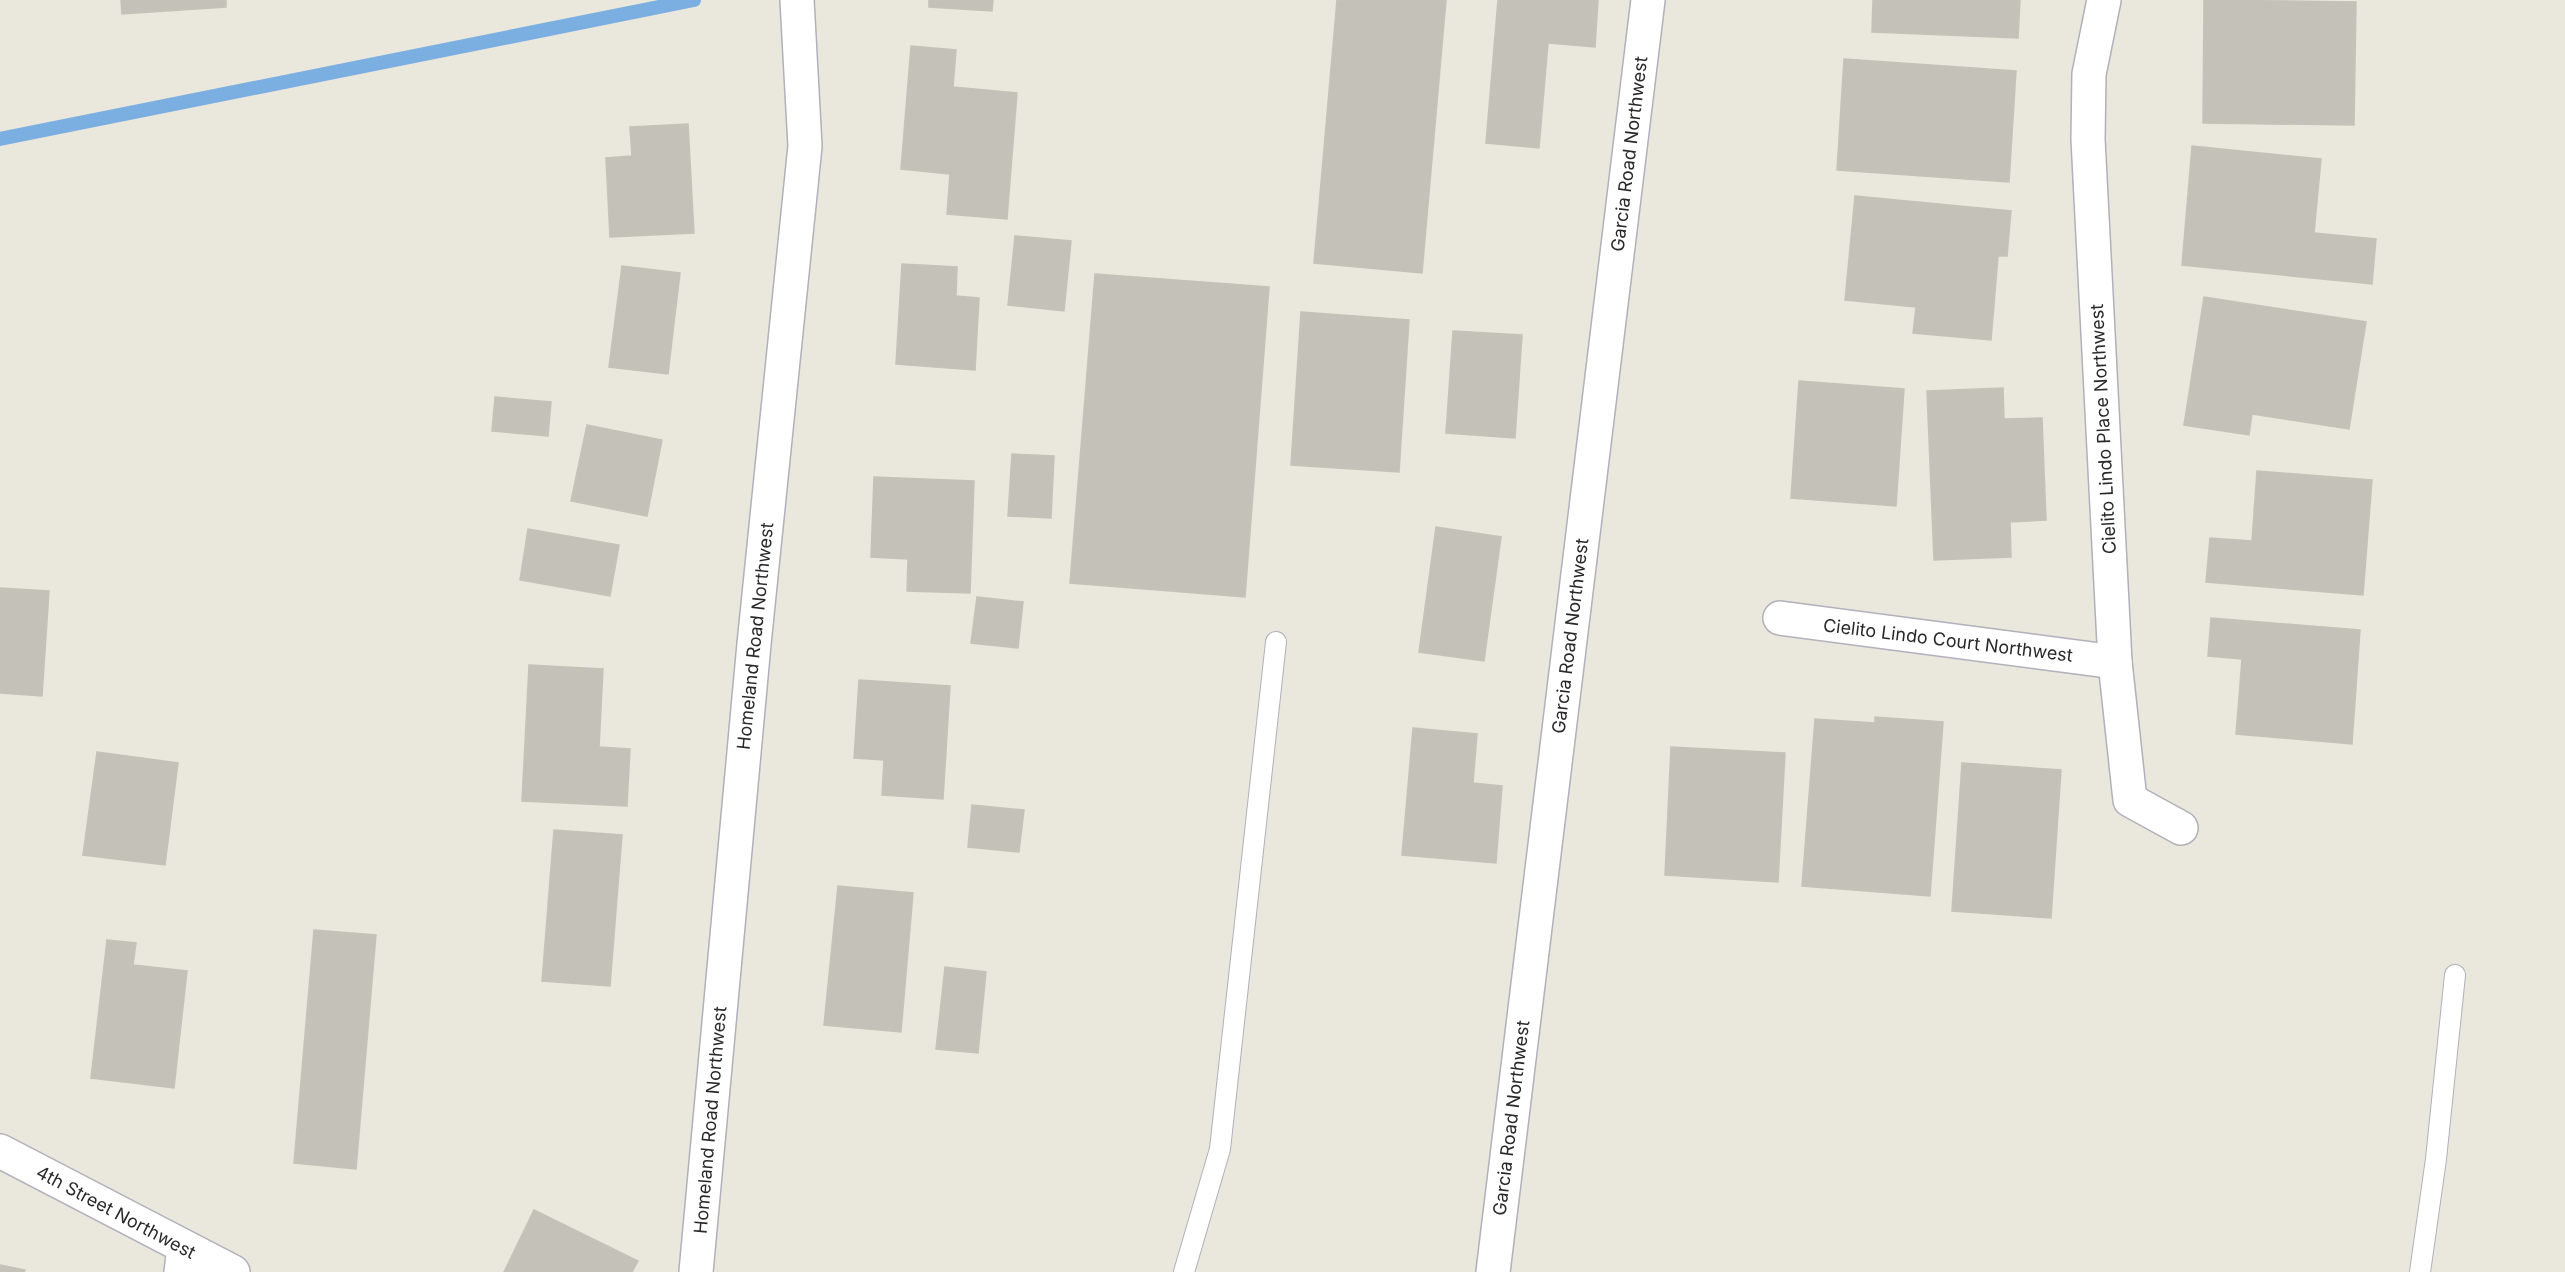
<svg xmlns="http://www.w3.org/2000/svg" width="2565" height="1272" font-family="Inter,sans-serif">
<rect width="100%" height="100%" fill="#eae7dd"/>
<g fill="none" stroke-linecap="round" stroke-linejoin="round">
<path stroke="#7baee1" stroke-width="14" d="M0 139 694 0"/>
</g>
<g fill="#c3c1b8" stroke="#c5c3b7" stroke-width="1.5">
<path d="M121 0H226V7L122 14Z"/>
<path d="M929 0H993L992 11 929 7Z"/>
<path d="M1337 0H1446L1422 273 1314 263Z"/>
<path d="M1498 0H1598L1595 47 1548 43 1539 148 1486 143Z"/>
<path d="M1873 0H2020L2018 38 1872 32Z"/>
<path d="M2204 0 2356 2 2354 125 2203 123Z"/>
<path d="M911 46 956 50 953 87 1017 93 1007 219 947 214 950 174 901 169Z"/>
<path d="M1844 59 2016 71 2009 182 1837 170Z"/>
<path d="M688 124 694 233 610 237 606 158 632 156 630 127Z"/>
<path d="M2192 146 2321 159 2314 233 2376 239 2372 284 2182 265Z"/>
<path d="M1855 196 2011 211 2007 256H1998L1991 340 1913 333 1916 307 1845 300Z"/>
<path d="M1015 236 1071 241 1064 311 1008 305Z"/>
<path d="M902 264 957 267 956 296 979 298 975 370 896 364Z"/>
<path d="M622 266 680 273 668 374 609 367Z"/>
<path d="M1095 274 1269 287 1245 597 1070 583Z"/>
<path d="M2204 297 2366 322 2349 429 2252 414 2249 435 2184 425Z"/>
<path d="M1301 312 1409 320 1399 472 1291 465Z"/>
<path d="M1453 331 1522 335 1515 438 1446 433Z"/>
<path d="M1799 381 1904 389 1896 506 1791 498Z"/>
<path d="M2003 388 2004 419 2042 418 2046 520 2010 522 2011 557 1934 560 1927 391Z"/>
<path d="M495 397 551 402 548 436 492 431Z"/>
<path d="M587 425 662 440 647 516 571 501Z"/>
<path d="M1012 454 1054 456 1051 518 1008 516Z"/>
<path d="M2257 471 2372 480 2363 595 2206 582 2210 538 2252 541Z"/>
<path d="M874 477 974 481 970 593 907 591 908 559 871 557Z"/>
<path d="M1436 527 1501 537 1484 661 1419 652Z"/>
<path d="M528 529 619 545 610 596 520 580Z"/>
<path d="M0 588 49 591 42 696 0 693Z"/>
<path d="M977 597 1023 602 1018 648 971 643Z"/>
<path d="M2211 618 2360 630 2352 744 2236 734 2242 659 2208 656Z"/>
<path d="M529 665 603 669 599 747 630 749 627 806 522 801Z"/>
<path d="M859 680 950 686 943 799 882 795 884 760 854 758Z"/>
<path d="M1875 717 1943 722 1930 896 1802 886 1815 719 1875 723Z"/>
<path d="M1413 728 1477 734 1473 783 1502 786 1496 863 1402 855Z"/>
<path d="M1671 747 1785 753 1778 882 1665 875Z"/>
<path d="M97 752 178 763 165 865 83 855Z"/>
<path d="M1962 763 2061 770 2051 918 1952 911Z"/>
<path d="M972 805 1024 810 1019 852 968 847Z"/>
<path d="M554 830 622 835 610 986 542 981Z"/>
<path d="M838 886 913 893 901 1032 824 1025Z"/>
<path d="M314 930 376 935 356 1169 294 1163Z"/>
<path d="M107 940 136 943 133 965 187 971 174 1088 91 1078Z"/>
<path d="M945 967 986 972 978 1053 936 1049Z"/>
<path d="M534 1210 638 1261 632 1272H504Z"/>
<path d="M0 1265 25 1270 24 1272H0Z"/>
</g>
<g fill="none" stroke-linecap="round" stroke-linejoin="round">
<g stroke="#b1b0bc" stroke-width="22">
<g id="lane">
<path d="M1184 1272 1220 1149 1276 642"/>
<path d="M2420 1272 2436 1159 2455 975"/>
</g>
</g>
<g stroke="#b1b0bc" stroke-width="36">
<g id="street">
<path d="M2104 0 2089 74 2088 139 2115 662 2130 800 2181 828"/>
<path d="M1780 618 2115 662"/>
<path d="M181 1272 184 1247"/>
<path d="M696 1272 754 644 805 146 797 0"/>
<path d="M1493 1272 1648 0"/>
</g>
</g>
<g stroke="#b1b0bc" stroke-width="36">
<path id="secondary" d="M0 1151 233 1272"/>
</g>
<use href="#lane" stroke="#fff" stroke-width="20"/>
<use href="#street" stroke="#fff" stroke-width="33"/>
<use href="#secondary" stroke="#fff" stroke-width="33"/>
</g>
<g text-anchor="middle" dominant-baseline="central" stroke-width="4.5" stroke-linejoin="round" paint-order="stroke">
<g font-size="18" fill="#292929" stroke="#fff">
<text transform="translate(1629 154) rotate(-83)">Garcia Road Northwest</text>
<text transform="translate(2103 429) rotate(-93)">Cielito Lindo Place Northwest</text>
<text transform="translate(755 636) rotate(-84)">Homeland Road Northwest</text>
<text transform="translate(1570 636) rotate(-83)">Garcia Road Northwest</text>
<text transform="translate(1948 640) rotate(7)">Cielito Lindo Court Northwest</text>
<text transform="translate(1511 1118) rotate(-83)">Garcia Road Northwest</text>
<text transform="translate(710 1120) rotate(-85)">Homeland Road Northwest</text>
<text transform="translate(116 1212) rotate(28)">4th Street Northwest</text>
</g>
</g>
</svg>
